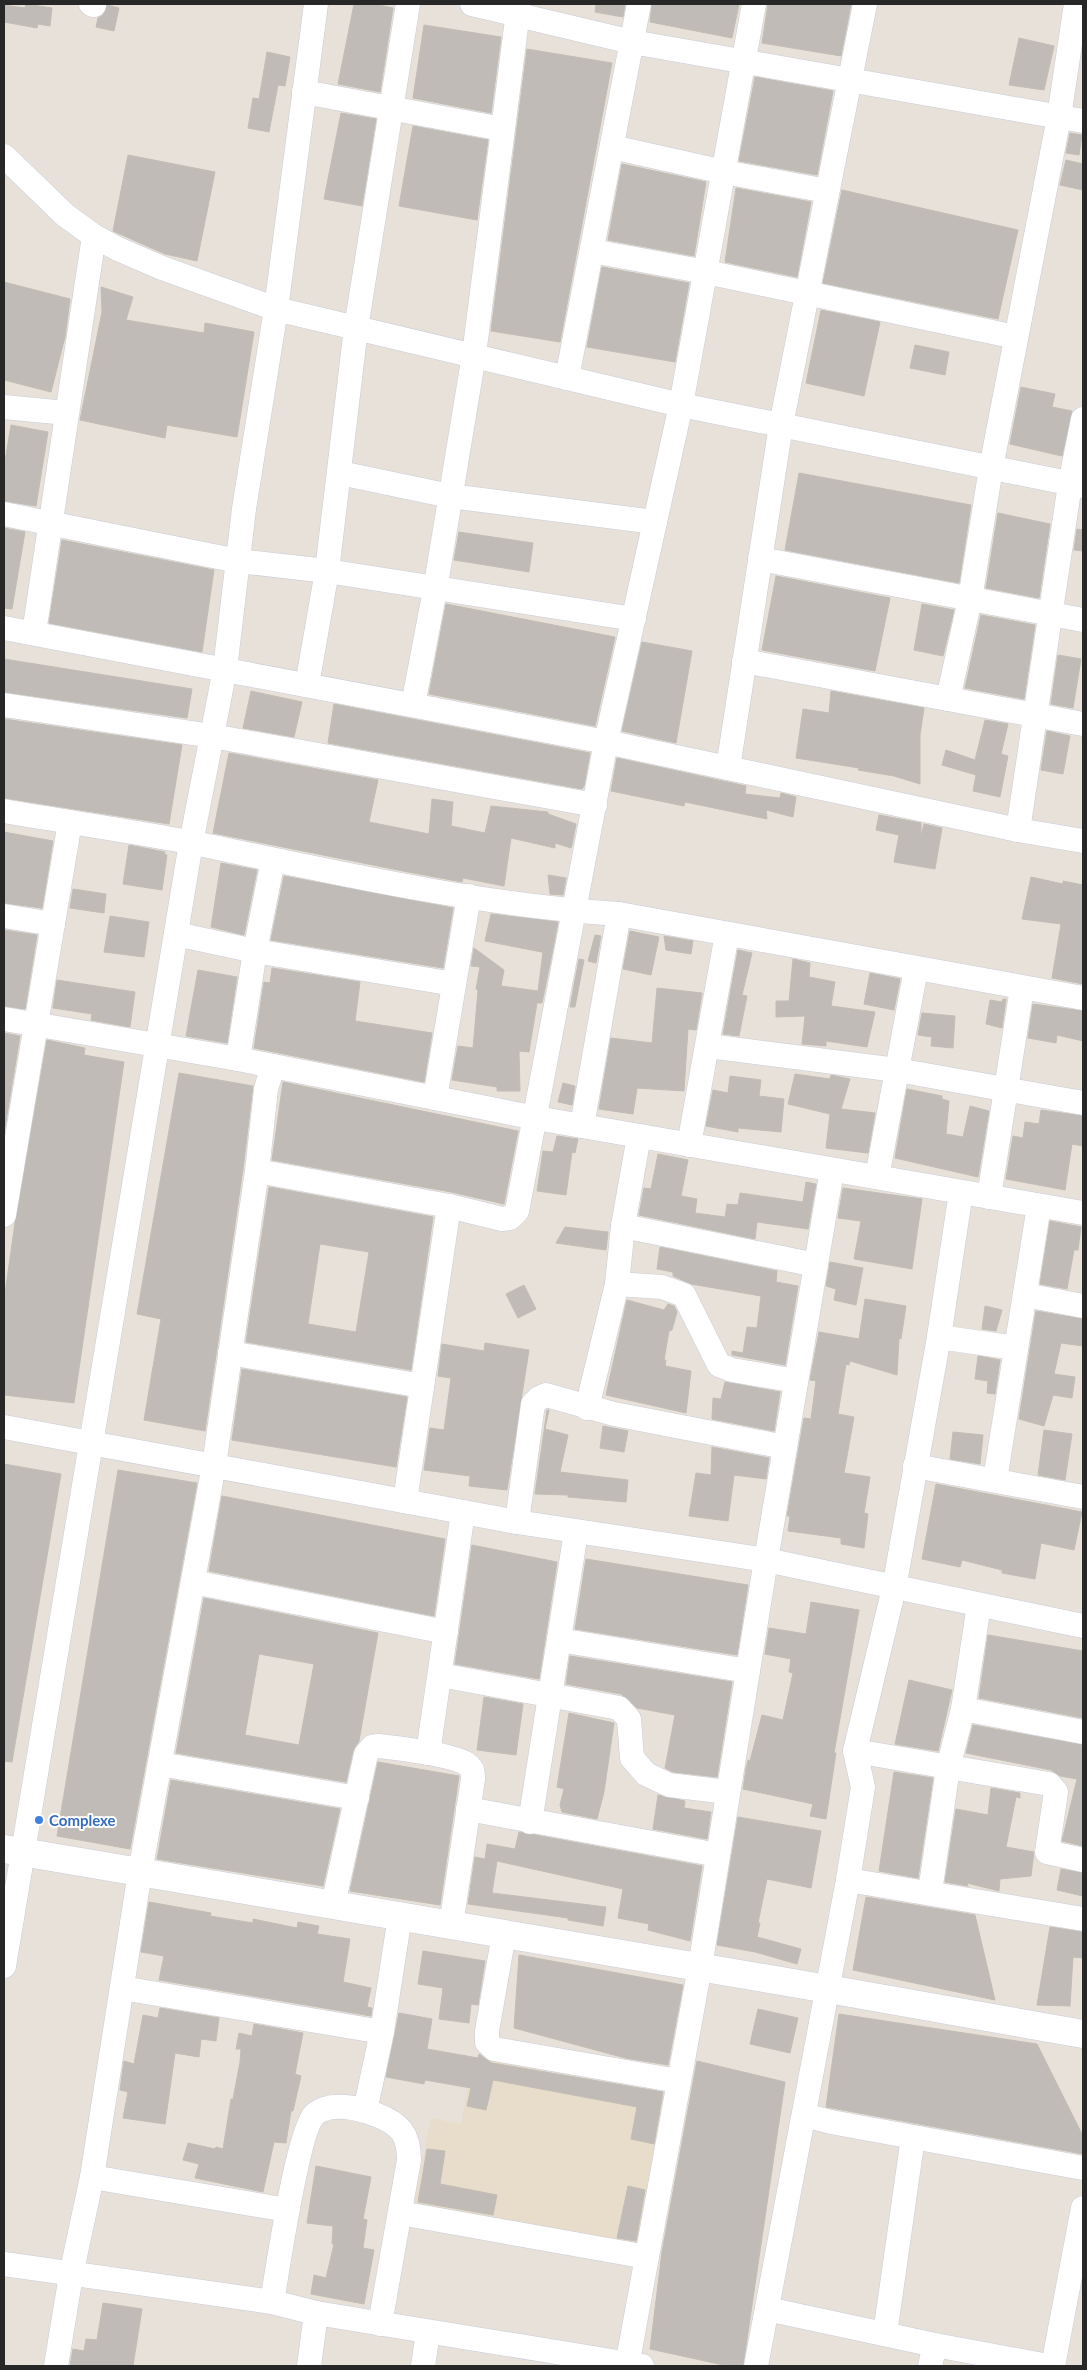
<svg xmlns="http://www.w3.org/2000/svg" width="1087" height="2370" font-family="Lato,sans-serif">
<rect width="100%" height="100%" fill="#e8e1da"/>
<path fill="#e8ddcb" d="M474 2057 668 2096 638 2251 414 2206 431 2118 461 2124Z"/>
<g fill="#c0bbb6" stroke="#c2bdb4" fill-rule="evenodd">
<path d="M26 4 52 8 50 26 38 24 37 28 4 22V5L25 8Z"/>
<path d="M354 4H375L393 8 380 92 338 84Z"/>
<path d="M596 4H625L623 17 595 12Z"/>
<path d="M652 4H739L732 38 650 22Z"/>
<path d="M768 4H851L841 56 762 43Z"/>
<path d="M107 5 119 8 114 31 96 27 98 18 103 15Z"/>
<path d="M424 25 501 37 491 113 413 98Z"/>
<path d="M1019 38 1054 46 1044 90 1009 85Z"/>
<path d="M527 49 612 63 560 342 491 331Z"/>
<path d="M267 52 290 57 285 86 278 85 269 132 248 128 253 98 259 99Z"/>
<path d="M755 77 833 91 817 175 739 161Z"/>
<path d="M341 113 376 119 362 206 324 199Z"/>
<path d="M413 126 488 140 477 220 399 206Z"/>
<path d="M1070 133 1082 135 1079 155 1066 153Z"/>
<path d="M128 155 215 172 197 261 165 254 113 231Z"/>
<path d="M1066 160 1083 164V190L1060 185Z"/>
<path d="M622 164 706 182 694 256 608 240Z"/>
<path d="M736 188 811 202 797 277 725 262Z"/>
<path d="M842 190 1018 230 998 319 823 283Z"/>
<path d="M602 267 689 283 675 362 587 347Z"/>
<path d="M4 282 70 299 65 337 51 392 4 380Z"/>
<path d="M101 287 133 297 126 320 204 333 205 323 254 332 237 437 167 425 165 438 80 420 102 312Z"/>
<path d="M821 310 880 322 864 396 806 383Z"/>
<path d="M915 345 949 352 945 375 910 368Z"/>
<path d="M1021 387 1055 394 1052 407 1072 411 1062 456 1010 444Z"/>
<path d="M11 425 48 432 36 506 4 501V467Z"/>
<path d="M799 473 971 505 959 583 785 550Z"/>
<path d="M998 513 1050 524 1039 598 986 588Z"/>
<path d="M4 528 25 532 12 609 4 608Z"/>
<path d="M1077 529 1083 530V551L1074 550Z"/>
<path d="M459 532 533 543 529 572 454 560Z"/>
<path d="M62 540 214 570 202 652 49 623Z"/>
<path d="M776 576 890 598 875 671 762 650Z"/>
<path d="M446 604 615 637 595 726 429 694Z"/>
<path d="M922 604 954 610 943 656 914 650Z"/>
<path d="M981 615 1035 625 1024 699 965 688Z"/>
<path d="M642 642 692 651 676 743 622 731Z"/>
<path d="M1058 655 1081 659 1073 708 1051 704Z"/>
<path d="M4 659 192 689 187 718 4 692Z"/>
<path d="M251 691 302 702 294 737 243 728Z"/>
<path d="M831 691 924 708 920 735V784L894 776 858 770 859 768 796 758 803 709 829 713Z"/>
<path d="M334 704 590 753 584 786 582 789 328 743Z"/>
<path d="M4 719 182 745 169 824 4 798Z"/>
<path d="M985 720 1008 724 1001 754 1008 756 1000 797 973 791 976 775 942 765 946 750 975 760Z"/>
<path d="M1047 731 1070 736 1063 774 1041 770Z"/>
<path d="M229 753 378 780 369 822 429 834 432 799 453 802 451 826 485 833 491 806 548 812V814L576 824 572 845 571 848 555 843V848L511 838 504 886 463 878 462 882 408 872 213 833Z"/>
<path d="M617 758 746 786 745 794 780 798 781 793 796 797 793 817 766 810 767 819 685 802 684 806 611 791Z"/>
<path d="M879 815 921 823V836L924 824 942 828 935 869 894 862 899 835 876 830Z"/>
<path d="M4 832 53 841 42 908 4 903Z"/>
<path d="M129 845 165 852 164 854 167 855 162 890 123 884Z"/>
<path d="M221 863 257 870 244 935 211 927Z"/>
<path d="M548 875 566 878 563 895 550 894Z"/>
<path d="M284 876 453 908 443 968 271 940Z"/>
<path d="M1031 877 1063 884V881L1083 885V984L1052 978 1061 924 1022 919Z"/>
<path d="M73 889 106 894 104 913 70 908Z"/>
<path d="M491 914 558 922 552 954 485 941Z"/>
<path d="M110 916 149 922 144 957 104 952Z"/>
<path d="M4 930 37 935 25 1009 4 1006Z"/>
<path d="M630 931 659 937 651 975 623 969Z"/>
<path d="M595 935 601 936 596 963 588 961Z"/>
<path d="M664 936 693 941 691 954 666 950Z"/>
<path d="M474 948 504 970 501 986 538 991 543 952 552 954 542 1003H537L529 1052 519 1051 520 1091H497V1087L452 1080 458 1046 473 1048 478 990 476 989 480 967 471 966Z"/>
<path d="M738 950 752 953 742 995 747 996 739 1036 723 1034Z"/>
<path d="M579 959 584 960 575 1007H570Z"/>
<path d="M793 959 810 963 809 977 835 982 831 1006 875 1012 867 1047 826 1041V1046L802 1044 805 1016 776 1017V1001H789Z"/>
<path d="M272 968 360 982 355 1021 432 1033 424 1082 254 1048 264 982 270 983Z"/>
<path d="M198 970 237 977 227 1043 186 1036Z"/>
<path d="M870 973 900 979 894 1010 864 1004Z"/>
<path d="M57 980 135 992 130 1027 91 1020 92 1014 53 1008Z"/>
<path d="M657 988 702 993 696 1030 688 1029 684 1091 637 1088 633 1114 599 1109 611 1038 652 1043Z"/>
<path d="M1003 999H1006L1002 1028 986 1024 990 1000 1002 1002Z"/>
<path d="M1033 1004 1083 1011V1041L1057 1035 1056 1043 1028 1038Z"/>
<path d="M922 1013 955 1016 953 1048 931 1046 932 1037 918 1035Z"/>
<path d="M4 1033 20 1036 4 1133Z"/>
<path d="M47 1040 85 1048 84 1055 124 1062 74 1403 4 1395V1300L15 1223Z"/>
<path d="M179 1073 253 1086 243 1169 205 1431 144 1420 161 1319 137 1314Z"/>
<path d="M795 1074 830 1079 831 1075 850 1079 841 1109 875 1113 868 1153 826 1148 830 1114 788 1104Z"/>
<path d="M730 1076 761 1080 759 1096 784 1099 781 1132 738 1128V1132L706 1126 713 1090 728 1093Z"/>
<path d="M283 1082 518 1131 504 1204 451 1192 272 1160Z"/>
<path d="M563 1083 575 1086 572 1105 558 1102Z"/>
<path d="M907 1089 942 1096V1099L949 1101 946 1134 963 1137 970 1106 989 1111 978 1177 895 1158Z"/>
<path d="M1041 1110 1083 1116V1146L1072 1144 1065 1190 1006 1179 1013 1136 1023 1138 1025 1122 1039 1124Z"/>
<path d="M557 1136 578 1139 575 1153 572 1152 566 1195 537 1191 543 1151 553 1152Z"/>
<path d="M658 1154 688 1160 681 1196 697 1199 695 1213 725 1217 727 1204 738 1205 740 1193 803 1202 806 1182 816 1184 808 1229 757 1222 755 1239 639 1215 644 1188 651 1189Z"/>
<path d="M269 1187 433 1217 411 1370 246 1342ZM320 1244 369 1252 356 1332 308 1324Z"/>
<path d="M843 1188 922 1199 912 1269 854 1259 861 1221 838 1218Z"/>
<path d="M1050 1221 1081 1227 1078 1250H1074L1067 1289 1040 1284Z"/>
<path d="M565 1227 608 1232 606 1250 556 1243Z"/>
<path d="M660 1247 777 1271 776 1282 798 1286 785 1365 732 1355V1351L743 1353 747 1327 757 1328 761 1296 691 1284 673 1276V1272L657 1269Z"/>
<path d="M830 1262 863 1268 856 1305 834 1300 836 1289 826 1286Z"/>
<path d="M524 1285 536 1309 518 1318 506 1294Z"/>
<path d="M865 1299 906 1306 901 1339 899 1338 897 1375 850 1361 849 1365 846 1364 838 1414 854 1417 844 1473 870 1477 864 1513 868 1514 864 1548 841 1544V1538L788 1531 790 1516H787L804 1418 811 1419 816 1381 810 1380 819 1332 859 1339Z"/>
<path d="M627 1300 664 1310 668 1304 674 1306 677 1312 672 1330 669 1331 664 1360H666L665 1366 691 1371 686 1413 606 1395Z"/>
<path d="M985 1306 1002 1310 996 1331 982 1329Z"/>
<path d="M1036 1311 1083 1319V1346L1061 1343 1054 1374 1075 1377 1072 1398 1053 1395 1044 1426 1019 1419Z"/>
<path d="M485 1343 529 1350 507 1490 469 1486 470 1476 424 1470 430 1428 444 1430 451 1378 438 1376 442 1344 484 1351Z"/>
<path d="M978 1356 1000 1360 995 1394 987 1393 988 1381 975 1379Z"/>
<path d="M242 1369 407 1397 396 1467 232 1440Z"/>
<path d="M725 1382 780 1392 774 1431 712 1419 713 1398 721 1399Z"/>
<path d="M547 1410H549L545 1429 568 1435 560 1472 628 1480 626 1502 568 1497V1495L535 1494Z"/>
<path d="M603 1426 628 1431 624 1452 600 1448Z"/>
<path d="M1044 1430 1072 1434 1065 1480 1038 1475Z"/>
<path d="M953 1432 983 1435 980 1464 950 1459Z"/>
<path d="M712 1447 769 1458 766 1479 734 1475 728 1521 689 1516 696 1473 711 1475Z"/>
<path d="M4 1464 61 1474 12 1762 4 1761Z"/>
<path d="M118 1470 197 1483 130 1849 57 1836Z"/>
<path d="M936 1484 1082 1512 1074 1550 1041 1543 1035 1579 1002 1573V1570L962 1560 960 1567 922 1559Z"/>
<path d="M222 1496 445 1539 434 1616 209 1571Z"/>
<path d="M472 1545 557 1562 539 1679 455 1664Z"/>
<path d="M586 1559 748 1585 737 1655 575 1629Z"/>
<path d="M204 1598 378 1633 359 1741 353 1751 346 1782 176 1753ZM259 1654 314 1664 299 1745 245 1735Z"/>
<path d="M811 1602 859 1610 834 1753H836L826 1819 810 1816 813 1804 743 1789 746 1769 748 1760 750 1761 762 1715 783 1720 793 1673 789 1672 791 1659 765 1654 769 1628 806 1634Z"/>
<path d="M988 1635 1083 1651V1718L979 1698Z"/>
<path d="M570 1656 732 1682 717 1777 673 1772 665 1768 675 1715 637 1708 621 1694 566 1684Z"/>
<path d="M909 1680 952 1690 938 1751 895 1744Z"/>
<path d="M484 1697 523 1704 516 1755 477 1750Z"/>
<path d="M569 1713 614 1723 604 1792 597 1819 562 1812 560 1805 564 1789 557 1787Z"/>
<path d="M973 1725 1083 1745V1846L1062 1841 1077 1779 1060 1776 1051 1770 966 1753Z"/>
<path d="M378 1762 459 1776 440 1905 350 1891Z"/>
<path d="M894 1772 933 1778 918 1878 879 1871Z"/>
<path d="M171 1780 340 1809 323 1886 157 1859Z"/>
<path d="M991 1788 1020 1793V1798L1016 1797 1006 1847 1034 1852 1031 1876 1000 1879 999 1891 967 1883 968 1886 945 1882 956 1809 988 1815Z"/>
<path d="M658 1795 685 1801 684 1808 711 1812 707 1839 653 1829Z"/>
<path d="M738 1817 821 1831 811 1888 767 1879 758 1923H760L757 1937 801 1949 797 1964 755 1952 717 1945Z"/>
<path d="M519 1832 702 1866 690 1941 648 1930 649 1924 618 1918 623 1889 497 1861 492 1893 606 1907 603 1926 568 1920V1918L468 1904 475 1857 485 1859 487 1844 515 1849Z"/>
<path d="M1061 1869 1083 1873V1896L1057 1890Z"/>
<path d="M866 1897 975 1915 995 2000 853 1970Z"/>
<path d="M149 1902 211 1913 210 1916 253 1923V1919L297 1928 298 1922 319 1926 317 1934 350 1939 343 1982 371 1988 367 2007 372 2008 371 2016 159 1980 164 1956 141 1952Z"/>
<path d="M1050 1927 1083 1932V1958L1073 1957 1070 2006 1037 2005Z"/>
<path d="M423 1951 485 1961 478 2005 471 2004 469 2023 439 2019 443 1988 418 1984Z"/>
<path d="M519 1955 683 1985 668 2065 625 2058 514 2028Z"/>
<path d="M160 2008 219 2018 216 2041 201 2039 199 2057 175 2053 165 2124 123 2118 128 2092 120 2090 124 2061 134 2064 143 2015 158 2018Z"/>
<path d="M758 2009 798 2018 790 2053 750 2044Z"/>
<path d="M399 2013 432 2019 427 2049 478 2058 479 2054 492 2063 663 2092 654 2144 631 2139 637 2107 493 2080 486 2110 467 2106 471 2088 425 2080 424 2084 386 2077Z"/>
<path d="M839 2014 1037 2044 1083 2136V2154L826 2107Z"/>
<path d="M254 2024 303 2033 295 2074 301 2076 293 2111H291L286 2143 274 2142 263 2192 195 2178 199 2164 183 2160 188 2143 215 2149 216 2147 223 2149 231 2099H233L240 2062 241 2049H236L239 2033 252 2036Z"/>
<path d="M697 2061 785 2082 743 2366H728L650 2349 662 2252Z"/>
<path d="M427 2149 445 2151 440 2184 497 2195 493 2215 418 2202Z"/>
<path d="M316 2166 371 2177 363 2219 367 2220 363 2248 374 2250 364 2304 311 2294 314 2275 326 2278 334 2244H332L333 2226 307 2223Z"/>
<path d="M628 2186 645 2190 636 2241 617 2238Z"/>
<path d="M103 2303 142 2309 133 2366H70L73 2349 84 2351 86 2339 97 2340Z"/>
</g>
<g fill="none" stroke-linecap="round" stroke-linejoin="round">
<g stroke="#c8ccd7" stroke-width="25">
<g id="minor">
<path d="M91 4 94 5"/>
<path d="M472 4 632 42 1083 121"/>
<path d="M304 92 502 129"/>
<path d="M612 147 724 172 827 191"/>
<path d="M4 156 65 215 94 236 118 249 162 268 276 309 681 405 1083 486"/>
<path d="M592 251 706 272 1016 337"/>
<path d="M567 378 639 4"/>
<path d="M4 407 66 413"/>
<path d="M340 473 450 496 655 522"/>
<path d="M4 514 238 561 327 571 634 619"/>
<path d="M760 559 1083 620"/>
<path d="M4 628 606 742 1018 830 1083 841"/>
<path d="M34 633 94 236"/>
<path d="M744 661 1083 724"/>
<path d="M307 685 327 571 356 328 408 4"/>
<path d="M948 699 970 599 991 468 1059 117 1076 4"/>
<path d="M4 705 212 736 595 805"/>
<path d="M413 705 435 590 474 355 519 4"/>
<path d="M728 768 781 425 865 4"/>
<path d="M4 811C67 822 131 831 194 843 333 872 477 905 619 914L1083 998"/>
<path d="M1018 830 1070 484 1083 419"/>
<path d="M4 916 53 924"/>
<path d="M176 934 255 951 454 984"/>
<path d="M4 1019 238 1059 536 1118 1083 1213"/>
<path d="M708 1046 897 1070 1083 1103"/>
<path d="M238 1059 255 951 273 860"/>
<path d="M435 1098 469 896"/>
<path d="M582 1126 619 914"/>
<path d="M689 1145 727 934"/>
<path d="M257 1171 449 1206 502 1219 510 1218 517 1211 606 742 681 405 754 4"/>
<path d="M877 1177 916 969"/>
<path d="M989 1197 1022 988"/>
<path d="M4 1215 70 822"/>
<path d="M623 1226 816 1265"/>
<path d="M617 1284 662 1287 684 1295 719 1365 732 1370 796 1381"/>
<path d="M1025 1295 1083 1306"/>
<path d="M939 1337 1016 1348"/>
<path d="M230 1353 422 1386"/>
<path d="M587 1408 617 1284 623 1226 639 1136"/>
<path d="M4 1427 517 1522 766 1560 1083 1626"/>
<path d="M915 1466 1083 1497"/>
<path d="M995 1480 1039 1206"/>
<path d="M405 1501 449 1206"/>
<path d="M517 1522 533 1404 539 1398 546 1395 614 1414 785 1447"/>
<path d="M193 1582 446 1632"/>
<path d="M559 1640 748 1671"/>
<path d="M440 1675 619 1708 629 1719 632 1758 646 1774 669 1785 728 1792"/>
<path d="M963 1709 1083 1732"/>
<path d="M855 1751 1049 1784 1056 1792 1047 1852 1083 1860"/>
<path d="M428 1753 463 1512"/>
<path d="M160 1764 357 1798"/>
<path d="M468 1809 718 1855"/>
<path d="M530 1822 576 1532"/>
<path d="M848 1880 1083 1919"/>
<path d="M930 1892 948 1768 963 1709 979 1605"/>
<path d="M333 1905 366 1754 372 1747 379 1746C397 1748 456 1755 468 1765 473 1769 473 1773 473 1779L451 1925"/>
<path d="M504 1934 487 2031V2042L494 2049 678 2081"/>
<path d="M4 1966 191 843 225 669 244 509 276 309 316 4"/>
<path d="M122 1988 382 2032"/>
<path d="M365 2111 382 2032 400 1916"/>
<path d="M804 2115 831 2122 1083 2168"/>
<path d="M92 2177 287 2210"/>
<path d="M400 2213 647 2257"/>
<path d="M4 2264 272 2302 316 2313 642 2366"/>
<path d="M272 2302C277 2273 298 2129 315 2114 331 2101 359 2108 377 2115 400 2124 409 2134 409 2160L380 2324"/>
<path d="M767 2309 935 2345 1048 2366"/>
<path d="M885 2334 913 2137"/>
<path d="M56 2366 71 2275 92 2177 140 1872 214 1465 257 1171 266 1089 273 1066"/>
<path d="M309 2366 316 2313"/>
<path d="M423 2366 428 2332"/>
<path d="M627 2366 700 1967 766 1560 832 1170"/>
<path d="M756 2366 848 1880 863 1787 855 1751 894 1588 939 1337 961 1192"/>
<path d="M930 2366 935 2345"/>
<path d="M1053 2366 1083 2208"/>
</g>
</g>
<g stroke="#c8ccd7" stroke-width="29">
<path id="tertiary" d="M4 1849 828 1989 1083 2034"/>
</g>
<use href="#minor" stroke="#fff" stroke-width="24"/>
<use href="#tertiary" stroke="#fff" stroke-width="28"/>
</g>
<circle fill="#3f7fe0" stroke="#fff" stroke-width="2" cx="39" cy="1820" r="5"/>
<g text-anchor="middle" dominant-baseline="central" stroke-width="4" stroke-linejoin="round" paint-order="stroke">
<g font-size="15" font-weight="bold" fill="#366cbe" stroke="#fff" text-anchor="start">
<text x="49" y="1820">Complexe</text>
</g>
</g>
<rect width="1087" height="2370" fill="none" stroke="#272727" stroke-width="10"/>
</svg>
